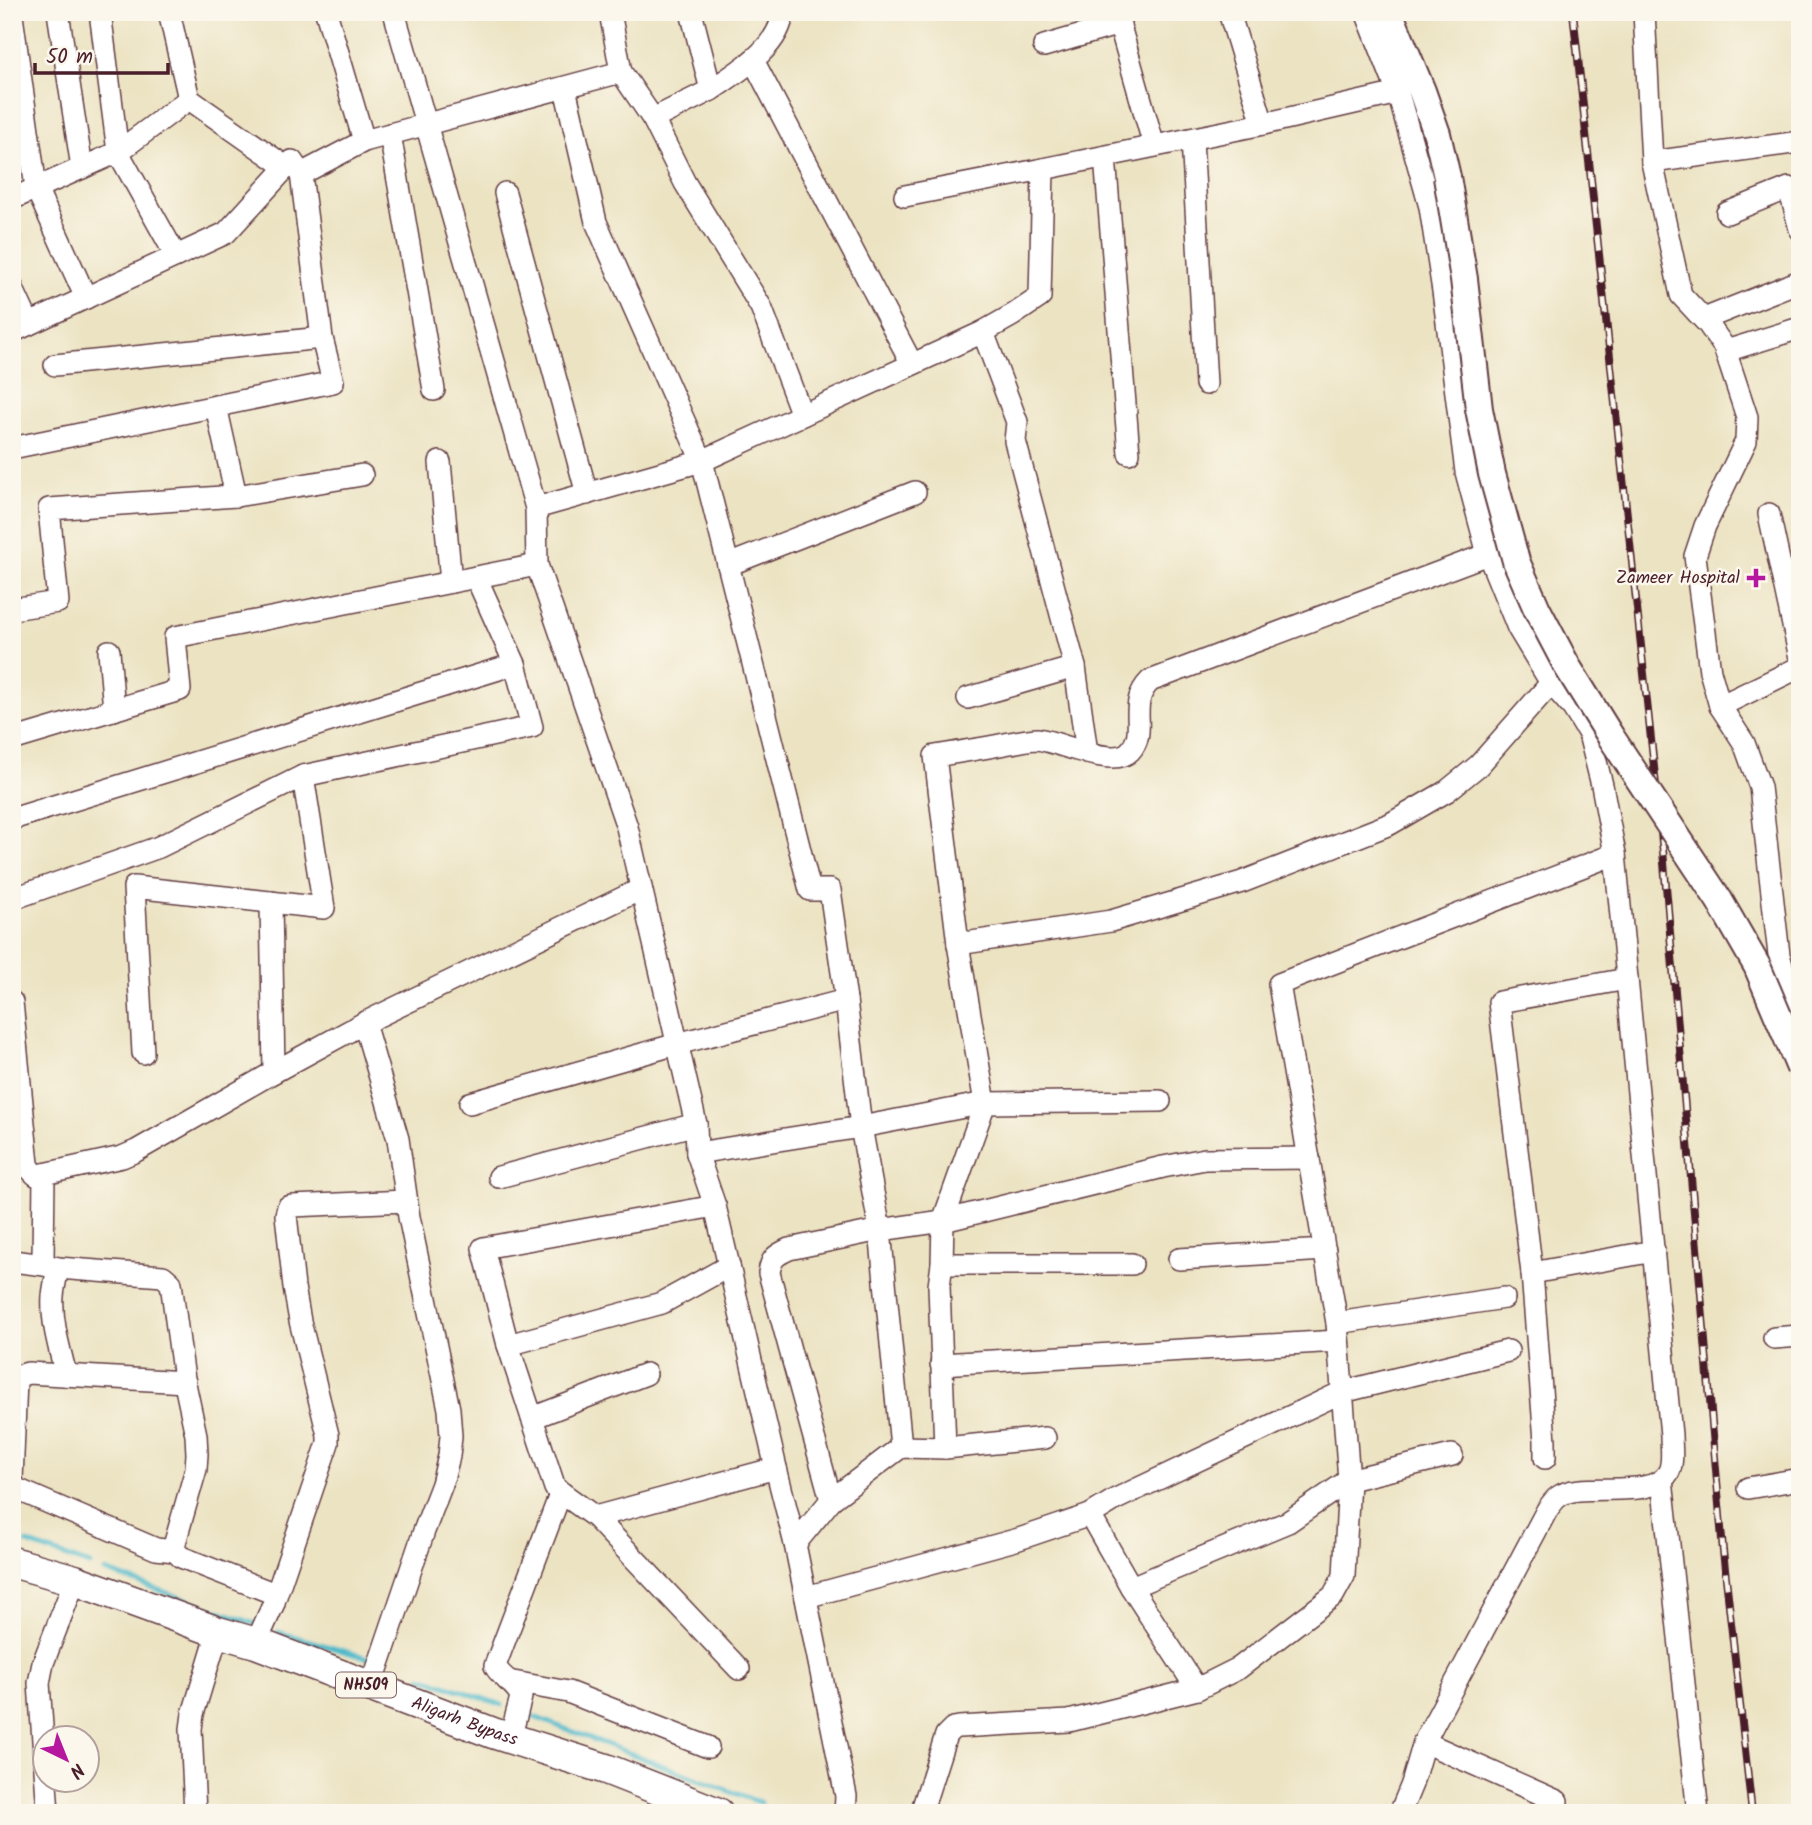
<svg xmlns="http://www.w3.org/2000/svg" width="1812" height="1825" font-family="Kalam,sans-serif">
<rect width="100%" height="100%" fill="#fbf7ec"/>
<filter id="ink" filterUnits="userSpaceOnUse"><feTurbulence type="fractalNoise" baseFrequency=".0143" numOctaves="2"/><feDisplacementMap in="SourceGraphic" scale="14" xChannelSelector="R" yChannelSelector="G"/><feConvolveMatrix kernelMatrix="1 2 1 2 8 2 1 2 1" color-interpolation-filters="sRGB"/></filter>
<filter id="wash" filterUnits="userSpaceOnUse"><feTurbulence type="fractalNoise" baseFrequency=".00686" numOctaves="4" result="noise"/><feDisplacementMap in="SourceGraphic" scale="28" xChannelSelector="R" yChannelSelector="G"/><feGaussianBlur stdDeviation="1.57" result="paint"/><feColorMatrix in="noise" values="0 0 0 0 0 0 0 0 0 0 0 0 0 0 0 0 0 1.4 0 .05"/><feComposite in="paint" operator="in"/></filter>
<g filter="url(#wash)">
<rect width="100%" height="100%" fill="#ece3c2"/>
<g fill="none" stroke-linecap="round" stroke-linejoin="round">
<g stroke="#4db9ca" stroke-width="5">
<path d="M27 1543 90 1565"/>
<path d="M105 1571 256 1624"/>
<path d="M278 1632 375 1660"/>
<path d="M422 1677 502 1705"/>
<path d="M529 1715 761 1803"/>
</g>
</g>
</g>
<g filter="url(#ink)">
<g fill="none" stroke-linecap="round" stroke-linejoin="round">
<g stroke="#623c42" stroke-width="24">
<g id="minor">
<path d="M58 12 82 168"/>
<path d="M100 12 118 152 176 256"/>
<path d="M169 12 189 99 286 167"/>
<path d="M326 12 364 141"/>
<path d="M394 12 536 508 537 565 627 827 696 1124 697 1153 715 1206 776 1468 795 1544 846 1796 845 1813"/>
<path d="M1116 12 1154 146"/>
<path d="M1229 12 1263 124"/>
<path d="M1366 12 1398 93 1430 207 1443 291 1466 472 1488 554 1518 628 1551 683 1573 708 1589 734 1602 785 1615 854 1671 1435C1671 1446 1674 1464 1668 1473 1651 1502 1580 1479 1558 1497 1554 1500 1550 1506 1547 1510L1424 1742 1412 1784 1400 1813"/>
<path d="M1644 12 1652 162 1681 295 1708 324 1724 347 1747 417 1746 441 1705 526 1695 556 1710 671 1720 706 1744 743 1760 787 1779 955 1800 1028"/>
<path d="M12 16 36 188 86 298"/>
<path d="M1044 46 1120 24"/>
<path d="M753 60 912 364"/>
<path d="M621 72 653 119 685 183 761 307 802 415"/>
<path d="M565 88 596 222 702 461 983 332 1013 315 1040 297 1043 169 1263 124 1398 93"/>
<path d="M711 90C737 72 780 48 783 12"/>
<path d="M653 119 711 90 691 12"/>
<path d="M390 134 434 390"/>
<path d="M1192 139 1206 384"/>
<path d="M1105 157 1129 453"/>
<path d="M1652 162 1800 142"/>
<path d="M505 193 587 494"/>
<path d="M905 196 1043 169"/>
<path d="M12 199 118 152 189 99"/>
<path d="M1727 213 1789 188 1800 229"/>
<path d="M12 287 29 324"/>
<path d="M1704 319 1800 281"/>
<path d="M12 332 226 233 292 161 301 174 364 141 621 72 610 12"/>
<path d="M983 332 1017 422 1015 441 1075 667 1087 753"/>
<path d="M1726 351 1800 328"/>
<path d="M55 365 322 338"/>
<path d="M12 448 333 382 322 338 301 174"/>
<path d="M440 462 451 582"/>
<path d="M236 496 362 475"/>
<path d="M536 508 702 461 810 890H830L846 1000 861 1127 880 1230 901 1447"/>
<path d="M1769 514 1800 658"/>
<path d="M728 565 915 492"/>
<path d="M12 609 58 602 49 509 236 496 216 406"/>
<path d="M109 651 114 710"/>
<path d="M968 698 1075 667"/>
<path d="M1720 706 1800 667"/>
<path d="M12 740 180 690 175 637 537 565"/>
<path d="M12 819 515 664"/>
<path d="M12 899 159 847 303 776 532 727 515 664 476 577"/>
<path d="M271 902 274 1072"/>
<path d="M958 944 1111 921 1242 882 1390 824 1447 791 1479 765 1551 683"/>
<path d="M12 1002 28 1164 31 1170 36 1175 44 1174 122 1157 136 1151 274 1072 364 1023 641 889"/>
<path d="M364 1023 398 1139 409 1217 449 1409 451 1436 449 1456 442 1484 424 1531 371 1687"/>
<path d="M143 1053 134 887 324 908 303 776"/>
<path d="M470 1103 677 1044 846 1000"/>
<path d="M697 1153 861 1127 985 1103 1160 1101"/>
<path d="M44 1174 43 1260 45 1265 58 1268 163 1276 171 1283 184 1379 196 1435 197 1454 196 1469 174 1546 175 1551 181 1557 270 1592 273 1595 274 1603 256 1643"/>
<path d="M499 1177 696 1124"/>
<path d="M715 1206 483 1248 508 1345 555 1488 595 1517 776 1468"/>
<path d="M1179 1259 1325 1250"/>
<path d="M12 1261 45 1265"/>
<path d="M942 1264H1132"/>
<path d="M58 1268C56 1277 54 1287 53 1296 51 1322 60 1350 66 1375"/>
<path d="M1532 1273 1654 1251"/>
<path d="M1337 1323 1504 1298"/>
<path d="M1774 1338 1800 1336"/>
<path d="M508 1345 662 1303 729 1266"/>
<path d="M941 1364 1338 1341"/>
<path d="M532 1418 646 1374"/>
<path d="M945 1448 939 1286 942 1264 943 1221 985 1103 958 944 935 756C960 752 985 748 1010 743 1018 742 1028 739 1037 739 1059 741 1113 769 1130 751 1149 730 1126 705 1150 681L1488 554"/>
<path d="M1545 1458V1441L1532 1273 1499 1002 1627 979"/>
<path d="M12 1480 16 1380 19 1376 28 1373 185 1382"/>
<path d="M1662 1480 1698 1813"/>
<path d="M12 1487 156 1549 175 1551"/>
<path d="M1748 1488 1800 1479"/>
<path d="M831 1500 769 1273C771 1258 776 1255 789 1249L880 1230 943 1221 1163 1167 1205 1159 1309 1158"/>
<path d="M595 1517 739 1669"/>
<path d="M795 1544 831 1500 901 1447 945 1448 1045 1438"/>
<path d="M1131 1587 1288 1522 1349 1480 1452 1455"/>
<path d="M806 1597 1019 1539 1090 1515"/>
<path d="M275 1599 328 1443V1435L300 1321 294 1287 286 1215 288 1207 292 1206 406 1201"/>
<path d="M508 1681 568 1692 708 1747"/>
<path d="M1197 1689 1131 1587 1090 1515 1116 1499 1342 1392 1508 1351"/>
<path d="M510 1739 521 1697C517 1684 501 1678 495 1666L561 1492"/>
<path d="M1424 1742 1557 1801"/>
<path d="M48 1813 39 1683 43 1663 75 1580"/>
<path d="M195 1813 191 1729 193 1714 218 1632"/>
<path d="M921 1813 946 1735 953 1728 959 1727 1069 1721 1197 1689 1239 1668 1333 1596 1344 1576 1349 1480 1337 1323 1279 984 1615 854"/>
</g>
</g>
<g stroke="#623c42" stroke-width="30">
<path id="major" d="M1389 12 1422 91 1437 134 1447 177"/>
</g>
<g stroke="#623c42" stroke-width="33">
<g id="highway">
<path id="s1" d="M12 1562 75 1580 218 1632 256 1643 493 1733 606 1769 718 1813"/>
</g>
</g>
<use href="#minor" stroke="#fff" stroke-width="21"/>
<use href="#major" stroke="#fff" stroke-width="26"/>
<use href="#highway" stroke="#fff" stroke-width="30"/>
<g stroke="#4a1f2b" stroke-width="8">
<path id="rail" d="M1573 12 1663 851 1723 1551 1752 1813"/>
</g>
<use href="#rail" stroke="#fbf7ec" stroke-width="5" stroke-dasharray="16" stroke-linecap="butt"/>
<g stroke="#623c42" stroke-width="30" stroke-linecap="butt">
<path id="major-bridge" d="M1447 177 1464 279 1479 409 1492 474 1516 561 1537 609 1567 666 1611 737 1719 900 1757 966 1800 1068"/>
</g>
<use href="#major-bridge" stroke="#fff" stroke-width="26"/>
</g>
</g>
<path fill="#b5179e" stroke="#fbf7ec" stroke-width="2.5" d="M1752.5 567.5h7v7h7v7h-7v7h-7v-7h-7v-7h7z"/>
<g text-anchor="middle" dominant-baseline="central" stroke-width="5" stroke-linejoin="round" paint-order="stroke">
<rect fill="#fbf7ec" stroke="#7f6065" stroke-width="2" x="336" y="1672.5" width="60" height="25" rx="5"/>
<g font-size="16" font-weight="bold" fill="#4a1f2b">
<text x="366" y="1685">NH509</text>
</g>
<g font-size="18" fill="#4a1f2b" stroke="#fbf7ec" text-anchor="end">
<text x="1740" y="578">Zameer Hospital</text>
</g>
<g font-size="18" fill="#4a1f2b" stroke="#fbf7ec">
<text stroke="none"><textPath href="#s1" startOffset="480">Aligarh Bypass</textPath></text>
</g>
</g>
<rect width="1812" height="1825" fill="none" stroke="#fbf7ec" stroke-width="42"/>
<g transform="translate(66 1759) rotate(137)"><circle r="33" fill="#fbf7ec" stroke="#b4a19f" stroke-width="2"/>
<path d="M0-5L12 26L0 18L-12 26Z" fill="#b5179e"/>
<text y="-10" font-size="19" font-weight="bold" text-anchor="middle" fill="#4a1f2b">N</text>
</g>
<path d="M35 63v10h133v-10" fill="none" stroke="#4a1f2b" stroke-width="3.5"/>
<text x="46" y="63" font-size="21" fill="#4a1f2b" stroke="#fbf7ec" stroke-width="5" paint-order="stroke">50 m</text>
</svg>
